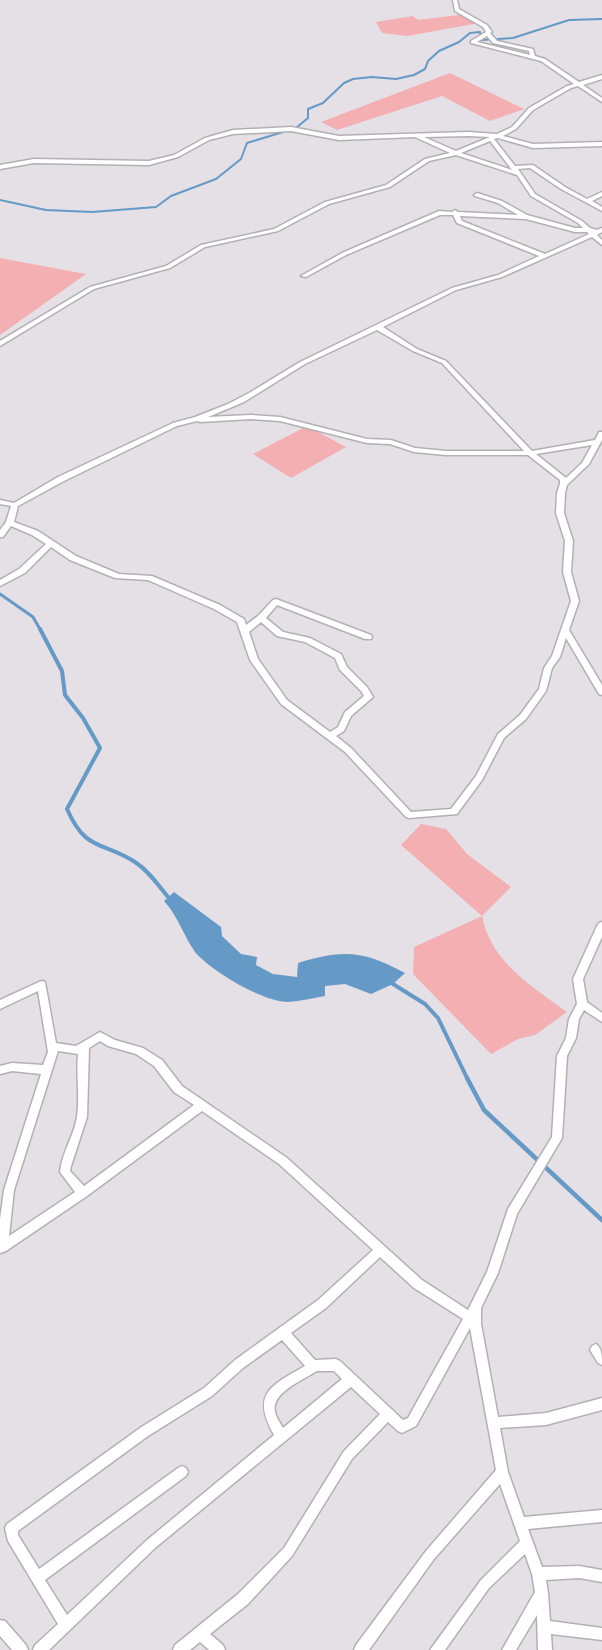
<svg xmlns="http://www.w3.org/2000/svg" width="602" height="1650" font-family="Barlow,sans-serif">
<rect width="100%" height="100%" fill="#e4e0e6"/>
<g fill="#f4afb2">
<path d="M467 14 479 23 407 36 382 33 376 22 413 16 418 20Z"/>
<path d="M450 73 524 109 490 121 442 96 337 130 321 122Z"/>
<path d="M0 258 86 274 0 335Z"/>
<path d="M307 426 346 447 291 478 253 454Z"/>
<path d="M421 824 446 829 467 854 511 887 482 916C491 962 531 986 567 1012L535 1035 518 1039 491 1054 413 974 414 947 482 916 401 845Z"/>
</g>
<path fill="#6599c6" d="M174 892 221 927 222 936 241 954 257 957 256 965 273 974 297 977 298 963C345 949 363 951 405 973L393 984 371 994 345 984 325 986V996C313 998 300 1001 288 1002 263 1002 211 971 195 952 183 935 178 916 164 901Z"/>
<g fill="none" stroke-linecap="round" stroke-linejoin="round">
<path stroke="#6599c6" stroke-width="2" d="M0 200 46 210 92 212 156 207 171 196 216 179 241 159 247 143 296 128 308 118V109L323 103 344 83 353 79 372 77 396 79 414 75 425 69 428 61 439 51 459 42 470 33 480 32 481 40 513 38 569 20 602 19"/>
<path stroke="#6599c6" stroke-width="3" d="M0 594 33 617 41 631"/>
<g stroke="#6599c6" stroke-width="4">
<path d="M40 629 62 671 65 695 83 718 100 748 67 809C86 852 102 841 135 862 149 871 158 885 168 897"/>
<path d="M393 984 425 1004 438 1018 468 1080"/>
</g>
<path stroke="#6599c6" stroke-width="4.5" d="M467 1078 484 1110 602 1220"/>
<g stroke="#b3b0b5" stroke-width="3">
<g id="street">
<path d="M453 0H457L459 9 487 25 492 32 490 33 497 41 533 49 535 56 545 59 579 82 602 75V79L583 85 602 98V102L578 86 571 88 533 110 516 129 503 136 533 144 602 142V146L533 148 498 138 494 139 515 166 533 165 565 187 587 199 602 192V196L592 201 602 207V211L561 189 530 168 518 169 535 194 582 221 590 228 597 230 602 228V232L597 235 602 240V245L592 237 502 277 456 290 383 327 417 349 446 361 532 451 595 440 599 432H602V440L589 464 567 485 565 493 564 513 573 541 571 572 579 601 569 630 602 685V695L599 694 566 638 560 657 552 668 546 691 526 719 504 738 482 780 457 814 409 818 406 817 345 752 281 704 250 660 237 622 214 609 148 580 115 578 70 560 51 547 25 573 0 586V580L19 569 46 544 32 535 11 526 3 537H0V530L6 522 11 506 0 504V500L14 503 58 477 173 423 195 417 228 404 249 393 300 362 452 288 498 275 539 256 457 223 453 215H440L346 255 306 277 301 276 342 253 439 211 452 212 455 210 458 212 518 215 498 203 475 196 474 195 477 193 502 201 527 215 575 228H583L578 223 531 196 517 175 456 155 429 161 390 187 329 204 278 231 205 247 170 268 94 289 0 346V341L90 287 166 266 201 245 274 229 325 202 386 185 425 159 450 153 415 137 339 140 291 131 233 134 209 140 178 157 149 165 34 163 0 169V165L34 159 149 161 174 155 205 138 233 130 291 127 339 136 468 132 497 134 512 127 529 108 567 86 574 84 541 61 471 43V41L486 32 483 27 455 11ZM487 36 493 43 529 51 530 55 477 42ZM468 136 490 137 456 151 424 137ZM490 141 512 170 461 153ZM460 216 526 219 575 232H587L589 234 545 254 462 221ZM377 330 413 351 442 363 524 451H446L415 448 391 440 367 439 280 417 251 415 208 417 244 402 305 364ZM251 419 280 421 367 443 390 444 414 452 446 455H528L560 480V484L557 493 556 513 565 541 563 572 571 601 552 656 544 668 539 689 520 715 498 734 476 776 451 809 411 812 351 748 336 736 344 731 351 716 373 697 367 687 347 667 341 654 310 638 283 632 266 618 277 605 365 639H371L372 637 371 635 276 599 273 600 258 616 246 625 244 619 220 605 152 576 119 574 76 556 38 531 14 522 18 506 64 481 177 426 197 421 200 422ZM592 445 582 463 566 478 536 454ZM261 622 277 636 305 642 335 658 340 670 361 691 364 696 345 712 338 727 330 732 287 700 258 659 249 632Z"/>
<path d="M602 922V937L583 979 587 1002 602 1013V1022L584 1010 579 1019 576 1038 567 1056 562 1138 517 1214 498 1273 481 1308V1324L498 1417 546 1413 602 1398V1410L546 1425 500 1428 508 1472 524 1517 602 1510V1522L528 1529 542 1567 579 1566 602 1570V1582L579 1578 546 1580 548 1593 550 1621 602 1628V1640L551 1634 552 1650H538L537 1615 516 1650H502L535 1592 532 1574 525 1554 489 1588 445 1650H430L481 1580 520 1541 500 1484 434 1559 369 1650H354L356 1645 426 1551 496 1470 470 1328 416 1426 402 1433 398 1431 388 1422 352 1459 292 1556 248 1604 210 1634 223 1645 225 1650H209L200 1642 190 1650H173L175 1645 238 1594 284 1548 344 1451 380 1414 351 1387 155 1548 49 1650H33L35 1645 58 1624 8 1541 5 1528 7 1524 140 1428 204 1388 235 1360 318 1300 373 1250 279 1164 202 1111 87 1196 6 1251 0 1253V1219L4 1190 41 1074 12 1071 0 1074V1066L12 1063 43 1065 48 1052 38 991 0 1009V1000L39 982 42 981 45 982 56 1043 76 1046 100 1032 115 1040 143 1048 162 1060 182 1086 287 1158 422 1280 468 1310 487 1272 508 1209 552 1137 557 1056 566 1038 569 1019 577 1004 573 979 597 926 599 923ZM100 1041 108 1046 136 1054 154 1066 174 1092 194 1105 84 1186 70 1171 71 1166 87 1117 89 1048ZM58 1051 78 1054C76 1075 80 1096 77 1117 74 1136 62 1152 60 1172L75 1192 9 1236 14 1190ZM380 1257 414 1288 463 1319 408 1418 403 1420 340 1361 336 1359 315 1360 291 1333 326 1308ZM282 1340 305 1366C270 1386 251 1394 274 1435L147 1540 67 1615 45 1580 186 1476 188 1472 186 1468 182 1466 178 1468 39 1569 18 1535V1531L148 1436 212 1396 243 1368ZM317 1371H334L342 1379 283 1428C279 1421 273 1413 275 1405 278 1390 306 1378 317 1371Z"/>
<path d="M596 1344C602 1348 602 1357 602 1365L598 1363 590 1350 592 1346Z"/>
<path d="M0 1620 5 1621 26 1645 28 1650H12L0 1636Z"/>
</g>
</g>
<use href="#street" fill="#fff" fill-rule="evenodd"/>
</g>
</svg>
